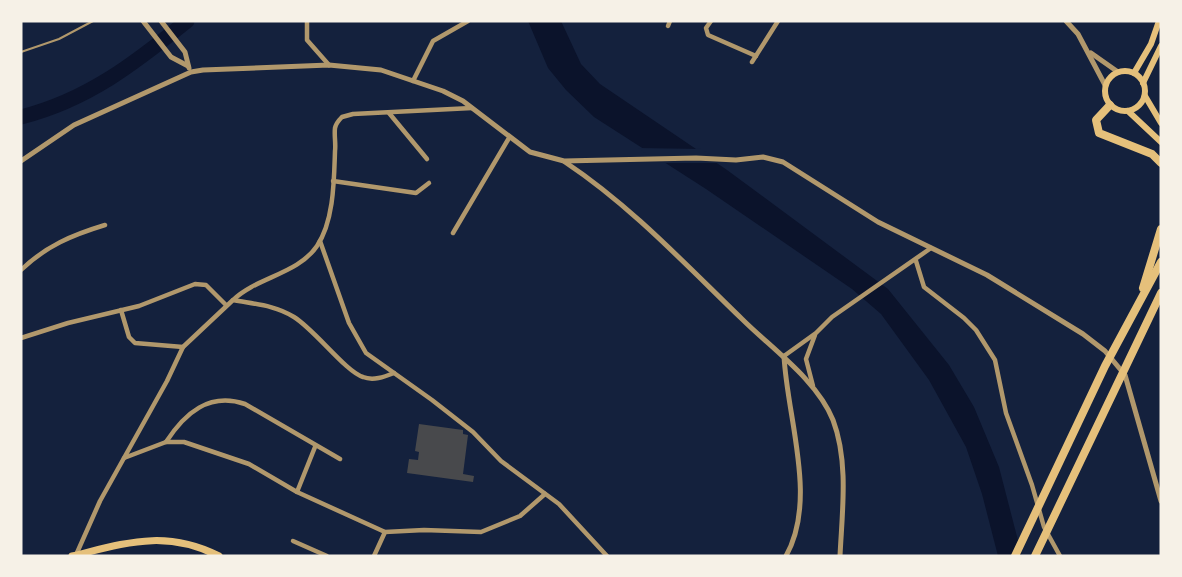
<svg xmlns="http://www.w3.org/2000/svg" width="1182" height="577" font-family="'Asap Condensed',sans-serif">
<rect width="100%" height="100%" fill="#14213d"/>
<path fill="#0b132b" d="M528 21H561L581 64 600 84 727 170 888 289 949 365 974 407 999 467 1022 556H998L982 494 966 447 929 380 881 314 852 289 706 189 594 117 566 90 548 68Z"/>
<path fill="#14213d" d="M638 148 702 149 722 163H660Z"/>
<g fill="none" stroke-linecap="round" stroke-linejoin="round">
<path stroke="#0b132b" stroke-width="15" d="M21 117C88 100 135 63 187 21"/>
</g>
<path fill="#48494c" d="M419 424 463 430V434L468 435 463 474 474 476 473 482 407 473 409 459 418 460 419 452 415 451Z"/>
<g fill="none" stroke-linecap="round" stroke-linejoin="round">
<path stroke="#b1986c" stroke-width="2" d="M21 52 59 39 93 21"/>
<g stroke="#b1986c" stroke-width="4.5">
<path d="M307 21V40L329 65"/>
<path d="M711 21 706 28 708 35 756 56"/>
<path d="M668 26 670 21"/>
<path d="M752 62 778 21"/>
<path d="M413 81 433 41 468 21"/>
<path d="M389 113 427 159"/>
<path d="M333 181 416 193 429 183"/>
<path d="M453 233 509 138"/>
<path d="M320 241 349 323 366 353 432 400 473 432 501 461 559 504 607 556"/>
<path d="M916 261 924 287 964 318 976 330 995 360 1006 413 1032 485 1044 527 1060 556"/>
<path d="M21 270C46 246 72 235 105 225"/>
<path d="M233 300C257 277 298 274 317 246 334 221 334 180 335 151 336 144 334 135 335 128 336 123 339 120 342 117L353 114 472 108"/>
<path d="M121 310 129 337 135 343 183 347"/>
<path d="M21 338 68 323 139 306 195 284 206 285 226 305"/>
<path d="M784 356 816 333 832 317 931 248"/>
<path d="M813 386 806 359 815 335"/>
<path d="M166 442C185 413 209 392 245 404L340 459"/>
<path d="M124 458 167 381 183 347 233 300C254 304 275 305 294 317 315 330 346 372 363 377 373 381 384 377 394 373"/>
<path d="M297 492 315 447"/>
<path d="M293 541 327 556"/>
<path d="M76 555 100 501 124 458 166 442H184L249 464 297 492 385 532 424 530 481 532 520 516 545 494"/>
<path d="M374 556 385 532"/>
</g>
<g stroke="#b1986c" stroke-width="5">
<path d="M143 21 171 57 188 66"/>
<path d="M161 21 185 52 189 68"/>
<path d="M1066 21 1078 34 1105 85"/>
<path d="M1091 53 1118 72"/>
<path d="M21 161 74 125 191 72 203 70 329 65 381 70 443 91 463 101 530 152 564 161 696 158 736 160 763 157 783 162 878 222 987 275 1083 334 1105 351 1125 375 1161 501"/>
<path d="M565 162C631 206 685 264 742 319 771 348 817 380 833 420 849 462 842 513 840 556"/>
<path d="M784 356C787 418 818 499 786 556"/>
</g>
<g stroke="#e5c07b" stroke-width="6">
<circle cx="1125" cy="91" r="20"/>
<path d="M1134 73 1151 44 1159 21"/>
<path d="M1143 83 1161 46"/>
<path d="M1145 96 1161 123"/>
<path d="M1128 111 1161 142"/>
</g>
<path stroke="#e5c07b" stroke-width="7" d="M72 556C126 543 165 529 219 556"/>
<g stroke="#e5c07b" stroke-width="8">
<path d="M1110 105 1096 120 1099 133 1152 154 1161 163"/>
<path d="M1143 288 1161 229"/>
<path d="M1015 556 1105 366 1161 262"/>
<path d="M1035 556 1161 293"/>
</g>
</g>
<rect width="1182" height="577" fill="none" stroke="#f6f1e7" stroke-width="45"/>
</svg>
